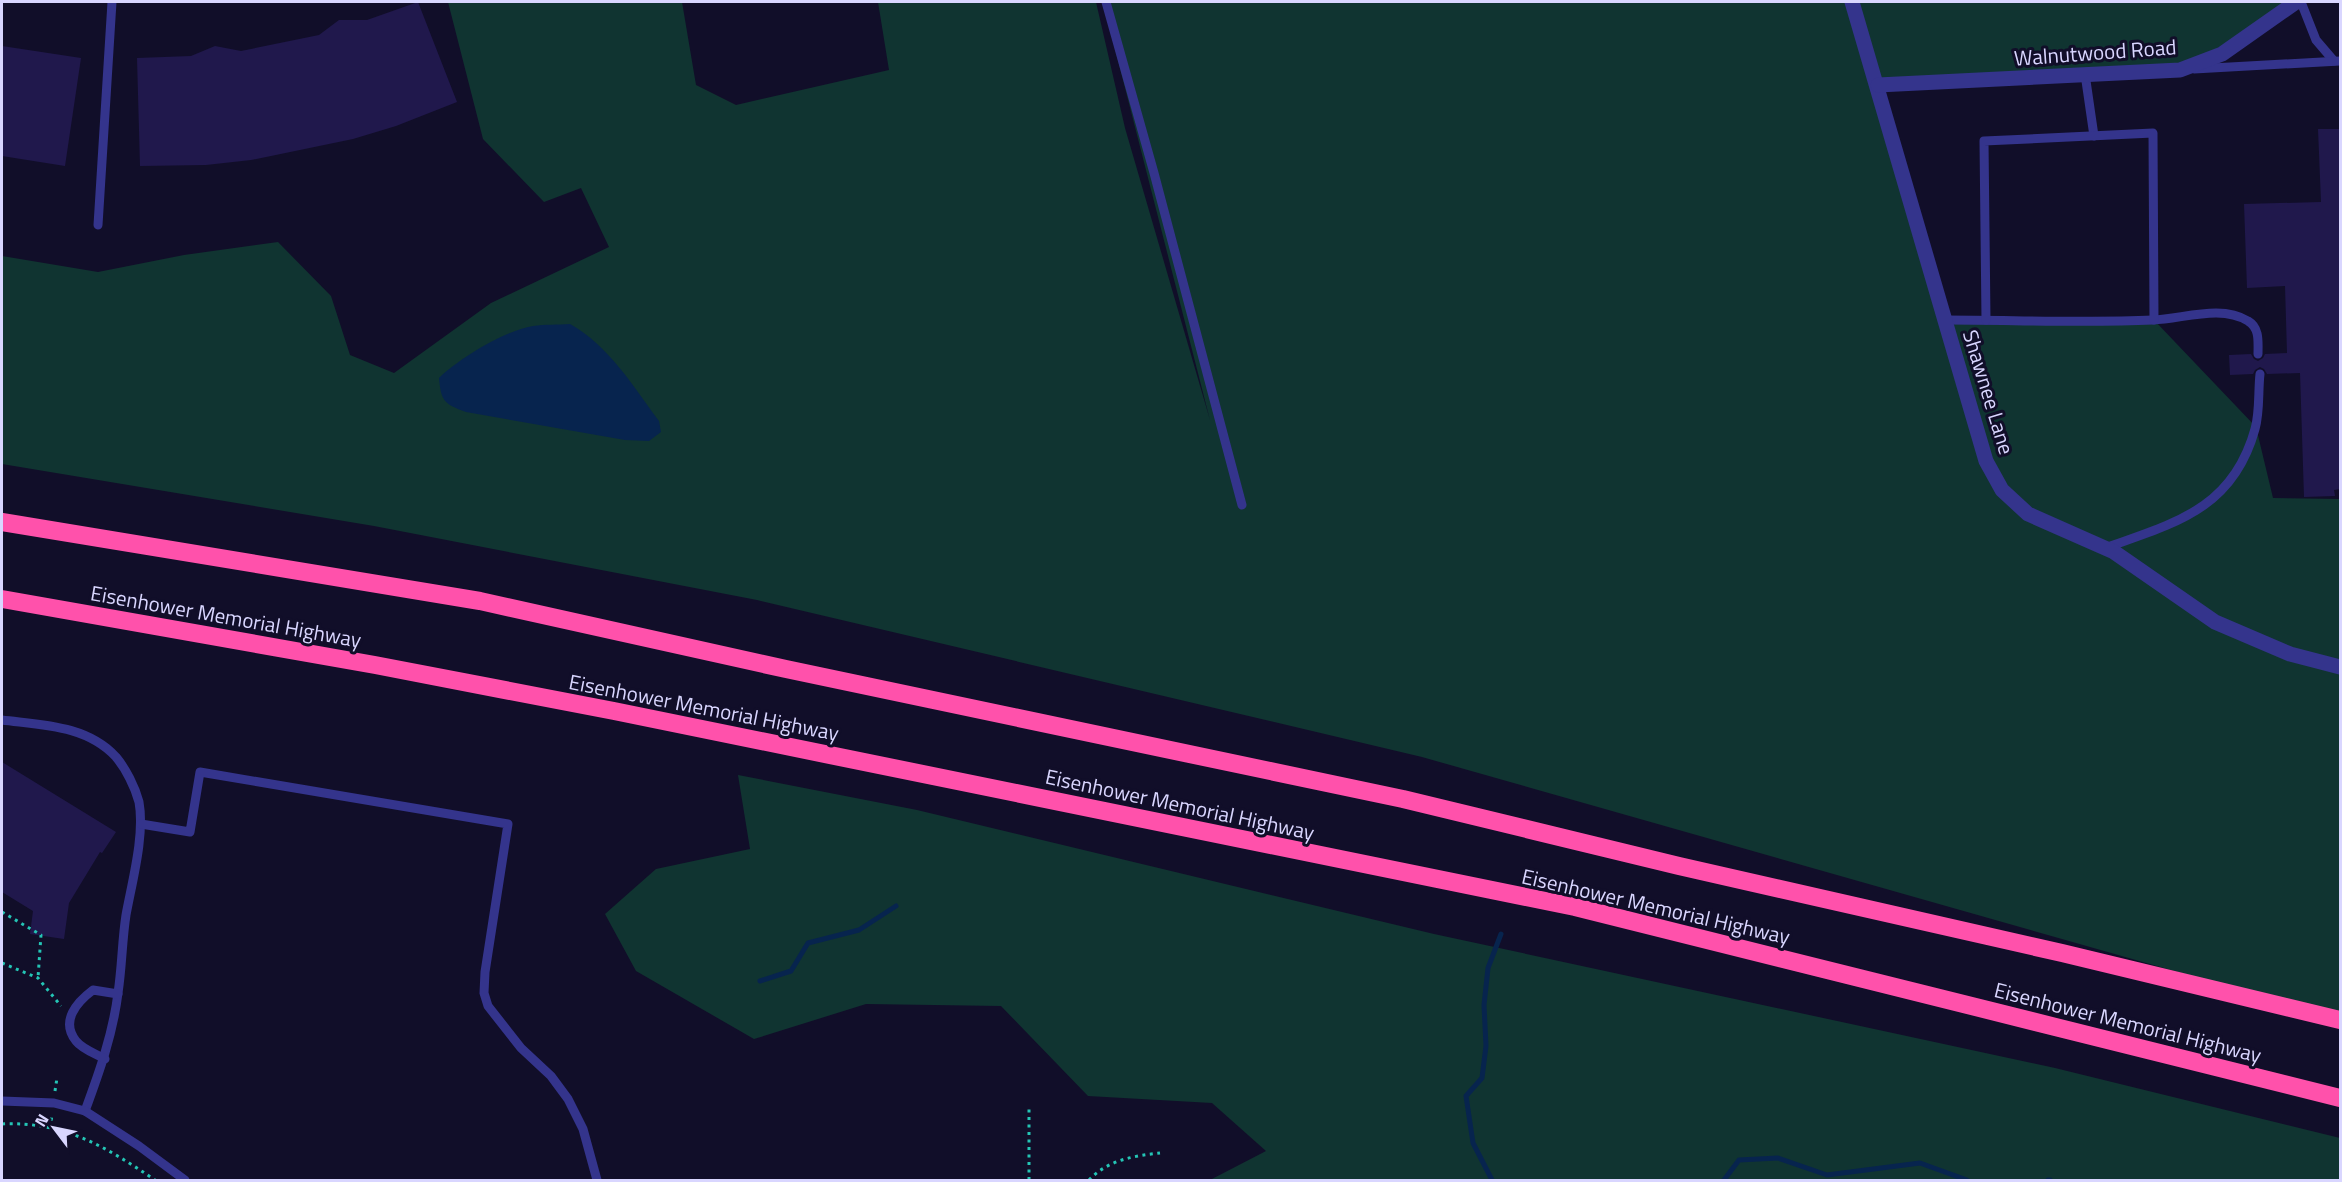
<svg xmlns="http://www.w3.org/2000/svg" width="2342" height="1182" font-family="'Titillium Web',sans-serif">
<rect width="100%" height="100%" fill="#110e29"/>
<g fill="#103431">
<path d="M448 2H682L696 85 736 105 889 70 878 2H1096L1125 128 1210 420 1103 2H2296L2180 70 1878 85 1945 319 2154 320 2256 427 2273 498 2340 499V1018L1422 757 757 600 374 526 2 464V256L98 272 184 255 278 242 331 296 350 355 394 373 491 303 609 247 581 188 544 202 483 139Z"/>
<path d="M738 775 917 810 1434 934 2055 1068 2340 1138V1180H1210L1266 1151 1212 1103 1088 1096 1001 1006 866 1004 754 1039 636 971 605 914 656 869 750 849Z"/>
</g>
<path fill="#07244e" d="M570 324C609 346 633 386 659 421L661 432 649 441 625 440 466 412C444 404 441 401 439 378 460 358 504 331 533 326 545 324 558 325 570 324Z"/>
<g fill="none" stroke-linecap="round" stroke-linejoin="round">
<g stroke="#07244e" stroke-width="5">
<path d="M760 981 791 971 808 943 859 930 896 906"/>
<path d="M1492 1180 1473 1143 1466 1096 1482 1078 1486 1046 1484 1005 1488 968 1501 934"/>
<path d="M1724 1180 1739 1160 1778 1158 1827 1175 1920 1163 1967 1180"/>
<path d="M2048 1180H2050"/>
</g>
</g>
<g fill="#20184c">
<path d="M418 2 457 102 396 126 353 139 251 160 206 165 140 166 137 58 191 56 215 46 241 51 319 35 339 20H367Z"/>
<path d="M2 46 81 58 65 166 2 156Z"/>
<path d="M2318 129H2340V489L2334 490 2335 496 2304 497 2300 373 2267 374 2264 369 2260 367 2255 370 2253 374 2230 375 2229 355 2251 354 2254 359 2258 361 2263 358 2265 354 2287 353 2285 286 2247 288 2244 204 2321 202Z"/>
<path d="M2 762 116 832 102 853 100 852 69 903 64 939 30 934 33 911 2 892Z"/>
</g>
<g fill="none" stroke-linecap="round" stroke-linejoin="round">
<g stroke="#24c5b5" stroke-width="3" stroke-dasharray="3 4.5" stroke-linecap="butt">
<path d="M2 912 41 935 38 978"/>
<path d="M2 963 38 978 61 1006"/>
<path d="M55 1091 57 1078"/>
<path d="M2 1124C64 1121 106 1147 155 1180"/>
<path d="M50 1128 52 1115"/>
<path d="M1029 1180V1106"/>
<path d="M1089 1180C1108 1160 1133 1156 1160 1153"/>
</g>
<g stroke="#34348c" stroke-width="9">
<path d="M1106 2 1154 173 1242 505"/>
<path d="M2301 2 2316 40 2334 61"/>
<path d="M2194 69 2340 61"/>
<path d="M2085 74 2094 136"/>
<path d="M98 225 112 2"/>
<path d="M1945 320C2014 320 2084 323 2153 320 2183 319 2221 304 2248 321 2260 328 2258 342 2258 354"/>
<path d="M1986 320 1984 141 2153 133 2154 320"/>
<path d="M2105 548C2175 523 2233 509 2255 429 2260 412 2258 391 2260 374"/>
<path d="M2 720C41 725 87 725 116 757 126 769 135 787 139 802 145 835 132 882 126 915 122 941 122 967 118 993 113 1034 99 1073 85 1111"/>
<path d="M141 824 190 832 200 772 508 824 485 972 484 993 488 1006 521 1048 551 1076 568 1099 583 1129 597 1180"/>
<path d="M105 1059C96 1054 82 1049 76 1041 60 1021 77 1002 93 990L118 994"/>
<path d="M2 1101 54 1103 85 1111 139 1146 185 1180"/>
</g>
<g stroke="#34348c" stroke-width="15">
<path d="M1852 2 1986 461 2002 490 2028 514 2114 552 2215 622 2290 654 2340 667"/>
<path d="M1878 85 2180 70 2222 54 2296 2"/>
</g>
<g stroke="#ff51ab" stroke-width="18">
<path d="M2 522 480 601 786 669 1403 799 1679 866 2062 953 2340 1020"/>
<path d="M2 599 375 665 614 711 1575 907 2340 1098"/>
</g>
</g>
<g text-anchor="middle" dominant-baseline="central" stroke-width="6" stroke-linejoin="round" paint-order="stroke">
<g font-size="21" fill="#d9d6ff" stroke="#110e29">
<text transform="translate(2095 52) rotate(-4)">Walnutwood Road</text>
<text transform="translate(1989 392) rotate(73)">Shawnee Lane</text>
<text transform="translate(226 616) rotate(10)">Eisenhower Memorial Highway</text>
<text transform="translate(704 707) rotate(11)">Eisenhower Memorial Highway</text>
<text transform="translate(1180 804) rotate(12)">Eisenhower Memorial Highway</text>
<text transform="translate(1656 906) rotate(13)">Eisenhower Memorial Highway</text>
<text transform="translate(2128 1022) rotate(14)">Eisenhower Memorial Highway</text>
</g>
</g>
<rect width="2342" height="1182" fill="none" stroke="#d9d6ff" stroke-width="6"/>
<g transform="translate(54 1128) rotate(302)" stroke="#110e29" stroke-width="4.5" paint-order="stroke">
<path d="M0-4.5L10 22L0 15L-10 22Z" fill="#d9d6ff"/>
<text y="-9" font-size="16" font-weight="bold" text-anchor="middle" fill="#d9d6ff">N</text>
</g>
</svg>
